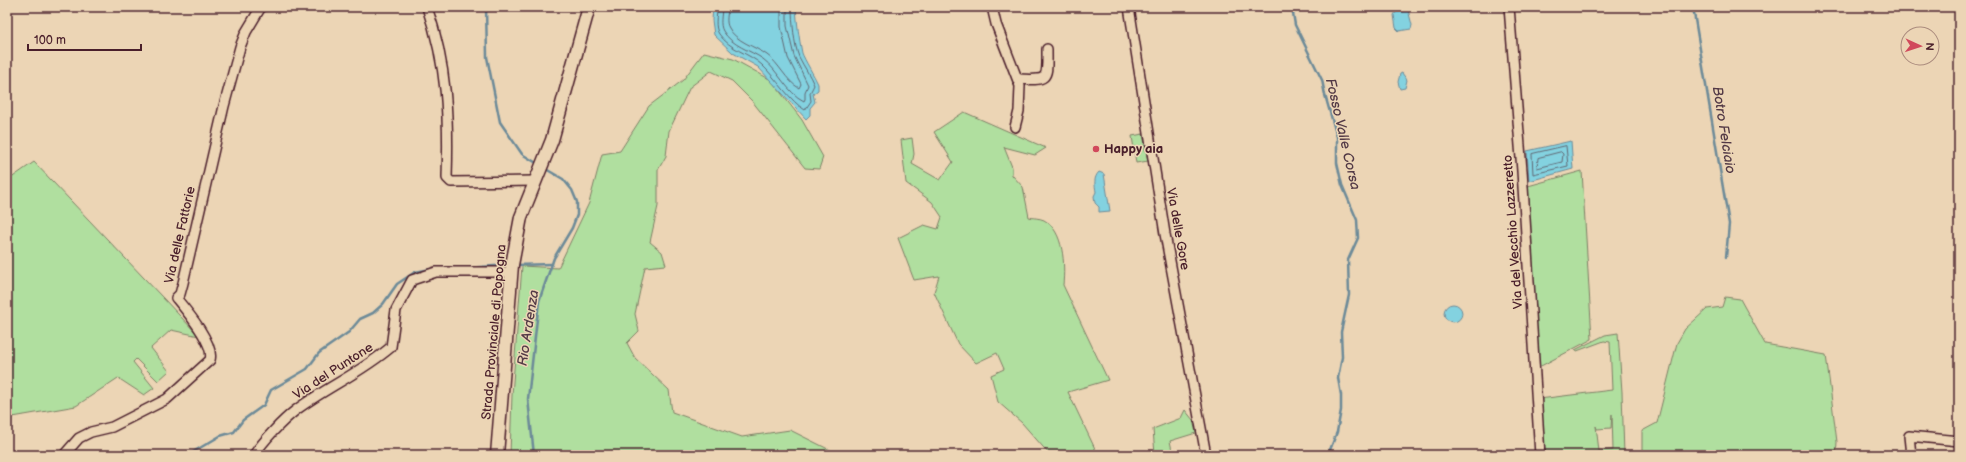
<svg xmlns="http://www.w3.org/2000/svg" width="1966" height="462" font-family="'Balsamiq Sans',sans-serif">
<rect width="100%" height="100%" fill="#ecd5b5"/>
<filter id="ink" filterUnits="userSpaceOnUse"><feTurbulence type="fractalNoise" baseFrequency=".025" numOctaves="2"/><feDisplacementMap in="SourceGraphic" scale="8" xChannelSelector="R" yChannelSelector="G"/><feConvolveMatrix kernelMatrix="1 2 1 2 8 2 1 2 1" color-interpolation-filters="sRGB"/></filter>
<g filter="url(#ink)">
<g fill="#b0df9f" stroke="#7d7f65" fill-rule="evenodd">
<path d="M704 52 733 59 771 80 802 120 823 157 819 169 805 168 752 101 732 81 711 71 690 87 669 131 666 156 658 170V206L650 242 662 252 666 265 645 267 635 314 639 331 627 343 635 358 669 390 672 412 742 437 790 430 840 455H510L512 395 522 266 558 268 589 203 602 154 620 151 649 106 683 80Z"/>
<path d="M964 112 1046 148 1035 155 1004 147 1012 167V175L1023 187 1029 217C1033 218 1040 218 1044 220 1064 231 1065 265 1063 285L1108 380 1068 392 1098 455H1050L1022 423 998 402 991 375 1004 369 997 353 976 363 958 344 934 292 939 276 914 280 898 238 924 225 938 229 942 217 932 202 906 183 901 140 912 138 914 154 912 164 940 180 953 162 934 132Z"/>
<path d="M1143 134 1148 161 1136 163 1132 136Z"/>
<path d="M34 162 199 336 171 330 151 348 169 371 158 381 136 359 133 362 154 388 144 395 118 378 76 406 7 418V181Z"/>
<path d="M1582 171 1592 339 1539 367 1528 186Z"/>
<path d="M1725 297 1740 299 1765 344 1826 355 1837 442 1836 455H1642V431L1657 423 1677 343 1685 329 1707 309 1722 307Z"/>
<path d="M1618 333 1622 392 1624 455H1543L1539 399 1612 390 1610 342 1604 341 1577 351 1575 350 1605 335ZM1612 414 1613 450 1599 451 1596 426 1597 429 1611 428Z"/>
<path d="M1185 410 1193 420 1196 433 1170 441 1173 455H1155L1153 429 1181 418Z"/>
</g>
<g fill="#83d2e0" stroke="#6c8a98">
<path d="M713 7H796C797 23 799 38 802 53 804 59 815 77 818 84V90L813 94 815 102 810 108V115L806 119 758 67 733 53 714 35 712 20Z"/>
<path d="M1408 10 1412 25 1411 29 1399 31 1396 28 1394 15 1396 12Z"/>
<path d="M1402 73 1407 80 1405 88 1400 89 1398 82 1400 74Z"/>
<path d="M1571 141 1573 169 1529 181 1527 151Z"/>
<path d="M1099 172 1104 174 1110 211 1099 212V207L1095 203 1094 196 1096 192C1095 185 1093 178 1099 172Z"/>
<circle cx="1453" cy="313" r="9"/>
</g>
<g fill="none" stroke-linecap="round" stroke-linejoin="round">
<g stroke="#616773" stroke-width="1">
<path d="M717 7C717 16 714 27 719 34 730 50 749 53 762 65 775 77 791 102 805 110L811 101 810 93 814 85C810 75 804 67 799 57 794 45 792 20 792 7"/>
<path d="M722 7C722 15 719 24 723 31 732 46 750 50 763 59 778 70 787 93 804 101L805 99V92L808 85 794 56 787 26V7"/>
<path d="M728 7C728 14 725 22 729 28 736 42 755 46 767 55 779 63 786 81 799 88L801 84 788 58 781 27V7"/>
<path d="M1566 146 1568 166 1533 174 1532 154Z"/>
<path d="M1561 152 1563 154 1562 162 1537 168 1538 158Z"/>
</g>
<g stroke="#6c8a98" stroke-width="2.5">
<path d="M486 7 487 57 500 122 522 154 538 164"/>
<path d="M1292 7 1295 25 1322 80 1325 95 1337 137V163L1342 185 1357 220 1358 238 1348 260 1349 295 1341 332 1342 357 1338 378 1341 395V410L1337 432 1328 455"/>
<path d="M1693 7 1729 224 1726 257"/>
<path d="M515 265 552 264"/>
<path d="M466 268 508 265"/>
<path d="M188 455 220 436 234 432 243 420 264 405 271 390 307 369 319 353 349 332 360 319 373 313 383 304 397 284 415 272 431 269"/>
<path d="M534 455 528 399 539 301 554 258 572 228 577 215V202L572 190 563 179 544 168"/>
</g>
<g stroke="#4a1f2b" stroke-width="12">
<g id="street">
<path d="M427 7C447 66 449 116 447 178L451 182 535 181"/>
<path d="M992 7 996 24 1020 86 1019 111 1015 127"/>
<path d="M1129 7 1165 234 1206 455"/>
<path d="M1509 7 1522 171 1540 455"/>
<path d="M1018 79C1050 81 1047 79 1047 49"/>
<path d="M64 455 79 438 91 432 112 427 167 399 210 360C215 344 186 310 176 298L180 294 183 283 224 106 240 47 246 32 261 7"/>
<path d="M254 455C264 440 282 421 296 410 327 387 362 372 391 347L396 310 412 280 436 272H511"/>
<path d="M1911 455 1909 436 1959 441"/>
</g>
</g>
<g stroke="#4a1f2b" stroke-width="15">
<path id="secondary" d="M497 455 512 265 521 217 552 140 589 7"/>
</g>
<use href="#street" stroke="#ecd5b5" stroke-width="9"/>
<use href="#secondary" stroke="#ecd5b5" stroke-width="12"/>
</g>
</g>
<circle fill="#d1495b" stroke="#ecd5b5" stroke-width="1.5" cx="1096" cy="149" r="4"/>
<g text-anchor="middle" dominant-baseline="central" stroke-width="3" stroke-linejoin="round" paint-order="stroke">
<g font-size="13" font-weight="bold" fill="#4a1f2b" stroke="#ecd5b5" text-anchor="start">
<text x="1104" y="149">Happy aia</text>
</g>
<g font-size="13" fill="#4a1f2b" stroke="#ecd5b5">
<text transform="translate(1178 229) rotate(80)">Via delle Gore</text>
<text transform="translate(1513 232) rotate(-94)">Via del Vecchio Lazzeretto</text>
<text transform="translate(180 235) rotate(-77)">Via delle Fattorie</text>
<text transform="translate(494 332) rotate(-85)">Strada Provinciale di Popogna</text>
<text transform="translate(333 371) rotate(-33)">Via del Puntone</text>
</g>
<g font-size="14" font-style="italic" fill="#533a46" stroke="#ecd5b5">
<text transform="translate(1724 130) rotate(81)">Botro Felciaio</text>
<text transform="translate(1343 134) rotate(77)">Fosso Valle Corsa</text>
<text transform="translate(528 328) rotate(-81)">Rio Ardenza</text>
</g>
</g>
<rect width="1966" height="462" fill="none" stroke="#ecd5b5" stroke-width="24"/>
<rect x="12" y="12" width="1942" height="438" fill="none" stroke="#4a1f2b" stroke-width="1.5" filter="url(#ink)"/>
<g transform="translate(1920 46) rotate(93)"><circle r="19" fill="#ecd5b5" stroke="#ab8c7e"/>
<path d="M0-3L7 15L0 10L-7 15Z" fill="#d1495b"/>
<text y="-6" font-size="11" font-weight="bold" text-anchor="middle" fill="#4a1f2b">N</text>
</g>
<path d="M28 44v6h113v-6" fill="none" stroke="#4a1f2b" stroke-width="2"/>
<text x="34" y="44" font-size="12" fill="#4a1f2b" stroke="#ecd5b5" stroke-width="3" paint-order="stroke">100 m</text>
</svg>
